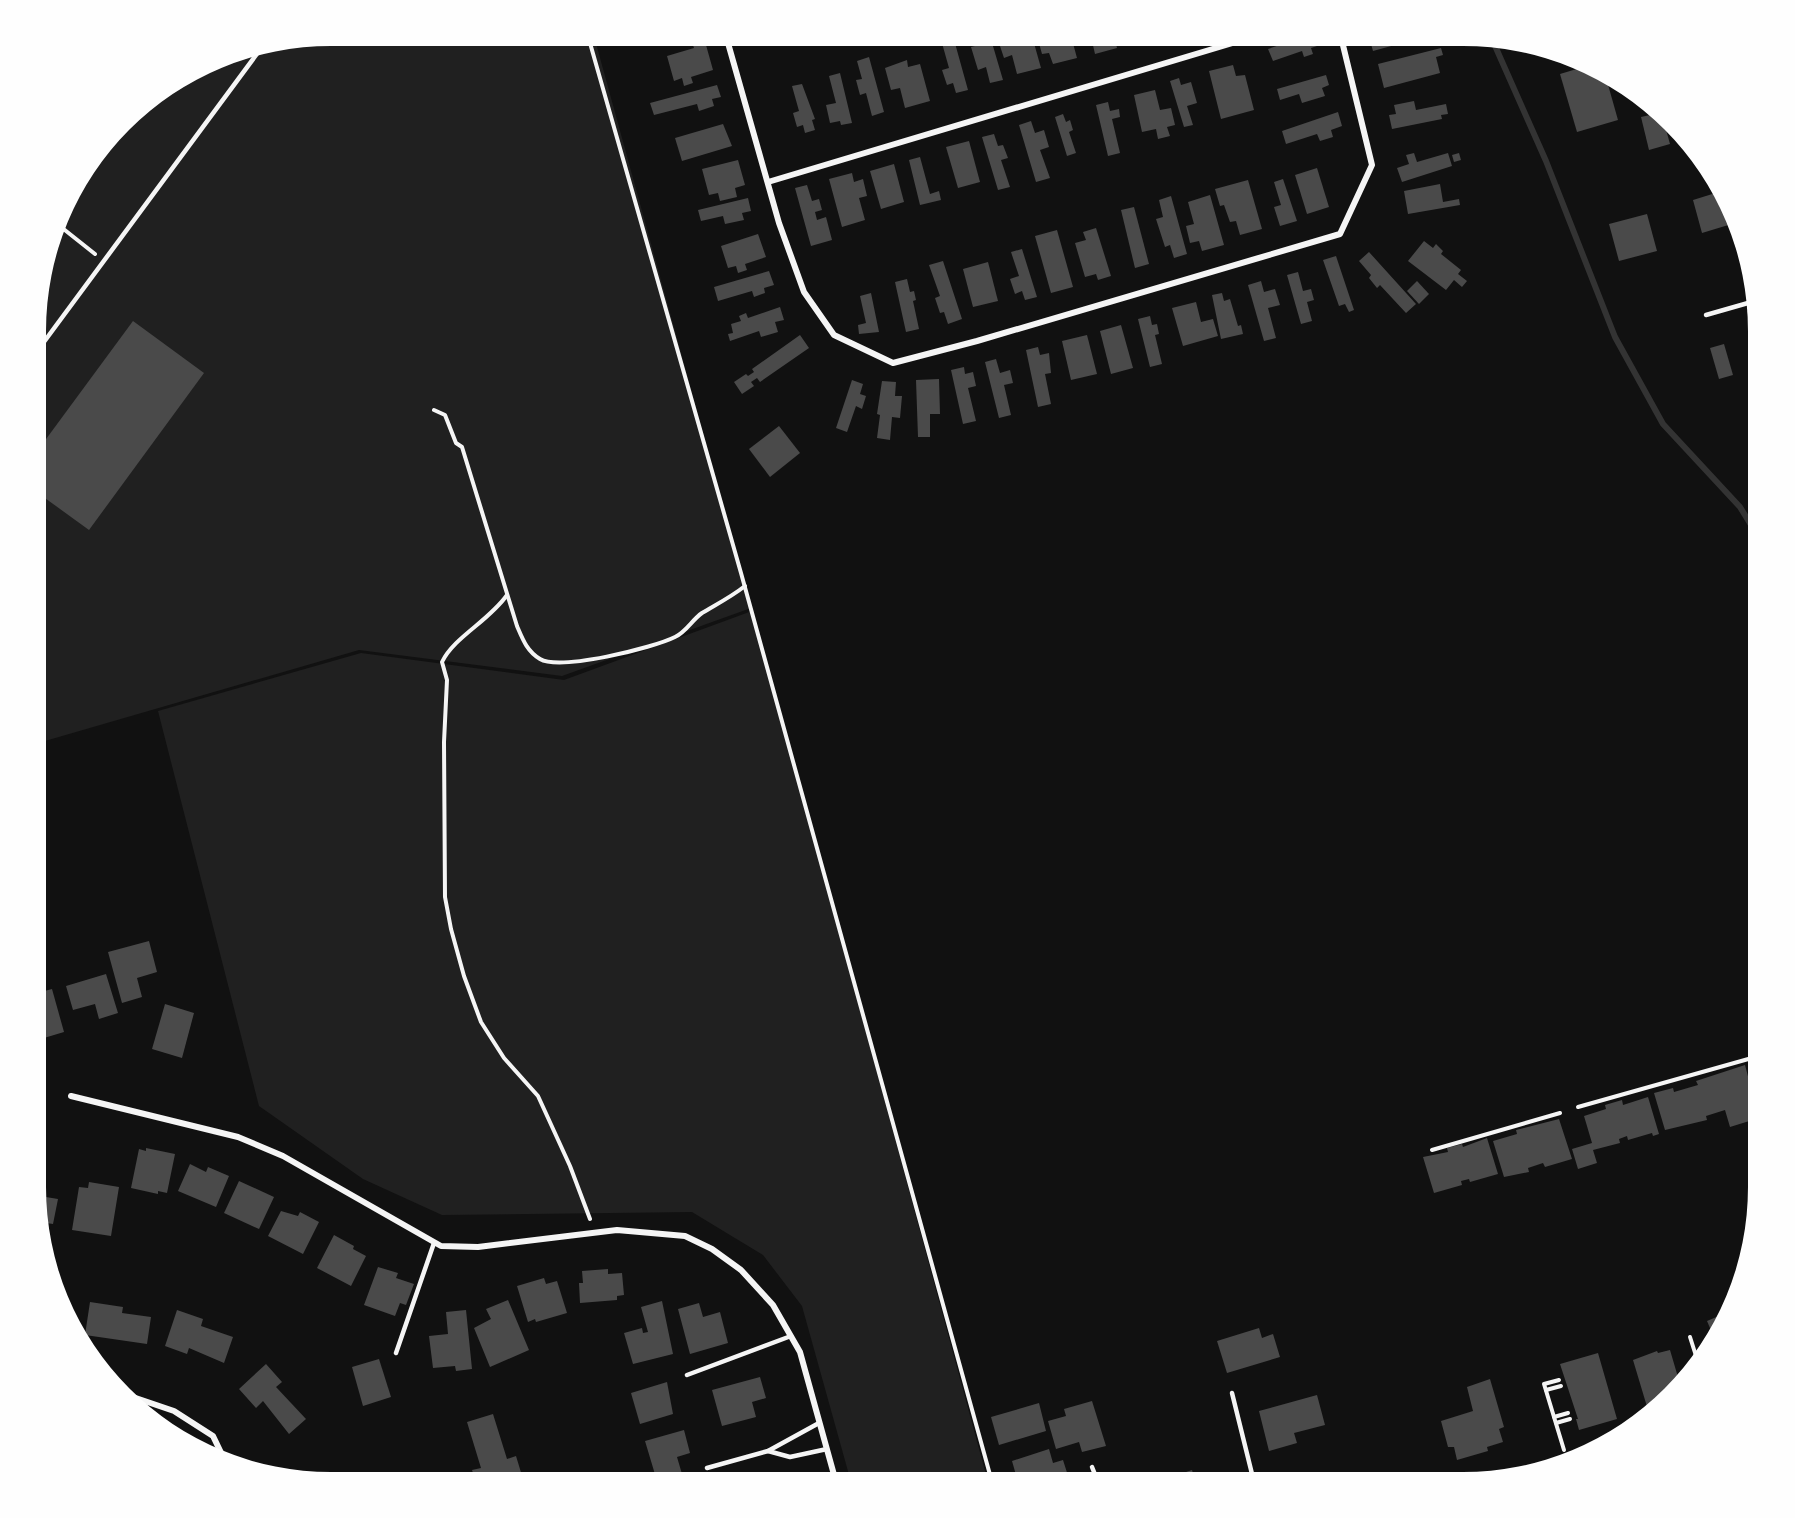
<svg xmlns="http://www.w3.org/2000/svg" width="1795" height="1518" font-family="'Alegreya Sans',sans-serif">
<rect width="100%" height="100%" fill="#111"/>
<g fill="#202020">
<path d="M332 36H594L751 608 562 676 359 650 38 743 39 293 75 184 137 109 236 52Z"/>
<path d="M752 611 988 1482H851L802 1306 763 1255 692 1212 442 1215 363 1179 259 1106 158 711 361 653 564 680Z"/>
</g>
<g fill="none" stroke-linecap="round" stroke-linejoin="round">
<path stroke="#333" stroke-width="6" d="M1492 39 1546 161 1615 337 1663 424 1740 507 1759 538"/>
</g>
<g fill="#4a4a4a">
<path d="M940 36H953L968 90 956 93 953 83 947 85 942 70 949 68Z"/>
<path d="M969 36H990L1003 80 990 83 986 67 978 70 971 47 979 45 977 40 971 42Z"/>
<path d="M1022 36H1032L1041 68 1017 74 1012 55 1004 58 999 43Z"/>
<path d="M1037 36H1071L1077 58 1053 64 1049 53 1042 54Z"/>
<path d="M1083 36H1114L1117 48 1095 54 1092 41 1084 43Z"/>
<path d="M1141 36H1156V38L1143 42Z"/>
<path d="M1303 37H1314L1317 46 1311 48 1313 54 1304 57 1302 51 1273 61 1268 49Z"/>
<path d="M1369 37H1424L1373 51Z"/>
<path d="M699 43 700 46 706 45 713 70 691 77 693 83 684 86 682 78 674 81 667 56 694 48 693 45Z"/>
<path d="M1441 48 1443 55 1436 57 1440 73 1384 88 1378 64Z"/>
<path d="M869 57 884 112 872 116 866 93 860 95 856 80 862 79 857 61Z"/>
<path d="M907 60 908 67 920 64 930 101 905 108 900 88 891 90 885 68Z"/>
<path d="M1233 65 1236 76 1245 75 1254 110 1221 119 1209 71Z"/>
<path d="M1590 65 1605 74 1618 120 1577 132 1560 74Z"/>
<path d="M840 73 852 123 841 125 840 121 830 123 826 105 836 103 829 76Z"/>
<path d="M1326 75 1329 85 1322 88 1325 96 1302 103 1299 94 1280 100 1277 89Z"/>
<path d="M1179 78 1181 85 1191 82 1197 103 1187 106 1193 125 1184 127 1170 81Z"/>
<path d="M802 84 815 119 812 120 815 130 805 133 803 125 797 127 793 113 799 111 792 86Z"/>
<path d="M717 85 721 97 712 99 714 106 699 111 697 104 654 115 650 103Z"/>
<path d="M1155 90 1160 110 1171 108 1175 125 1167 127 1170 136 1158 139 1156 129 1142 132 1134 95Z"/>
<path d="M1414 101 1416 110 1446 104 1448 114 1441 115 1442 119 1392 129 1389 115 1396 114 1394 105Z"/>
<path d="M1108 102 1110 111 1119 109 1120 117 1112 119 1120 153 1108 156 1096 105Z"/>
<path d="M1338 112 1342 126 1331 130 1333 137 1320 141 1317 134 1286 144 1282 131Z"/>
<path d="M1659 113 1662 115 1670 144 1649 150 1641 117Z"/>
<path d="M1063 114 1066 122 1070 120 1073 130 1069 132 1076 153 1067 156 1055 117Z"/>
<path d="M1031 121 1035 133 1044 130 1049 147 1040 150 1050 178 1036 182 1019 125Z"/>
<path d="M723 124 732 146 682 161 675 138Z"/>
<path d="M994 134 998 146 1003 145 1008 158 1001 160 1010 187 998 190 982 137Z"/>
<path d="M969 141 980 182 958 188 946 147Z"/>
<path d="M1414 153 1417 162 1448 153 1452 166 1402 182 1397 168 1409 164 1406 155Z"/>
<path d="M1459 153 1461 160 1454 162 1452 155Z"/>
<path d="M920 157 930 194 939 191 941 200 920 205 909 160Z"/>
<path d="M738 160 745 185 735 188 737 197 720 201 718 193 709 195 702 169Z"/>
<path d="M894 164 904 202 881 209 870 171Z"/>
<path d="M1317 168 1329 207 1307 214 1295 175Z"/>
<path d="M852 173 854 182 863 179 867 196 859 198 865 220 842 227 829 179Z"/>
<path d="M1283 179 1297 221 1280 226 1274 207 1281 205 1274 182Z"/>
<path d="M1248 180 1262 229 1240 235 1236 221 1230 222 1224 205 1220 206 1215 189Z"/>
<path d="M1440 184 1443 202 1459 199 1460 205 1408 214 1404 191Z"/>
<path d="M807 185 812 201 819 199 822 210 815 212 817 220 826 217 832 240 811 246 795 188Z"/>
<path d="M1722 191 1729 201 1735 223 1702 233 1693 200Z"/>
<path d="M1210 195 1224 245 1202 251 1199 241 1190 243 1186 226 1194 224 1188 202Z"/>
<path d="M1171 196 1187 254 1174 258 1170 245 1165 247 1156 219 1163 217 1159 200Z"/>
<path d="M748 198 751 211 742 213 744 220 725 224 723 216 701 221 698 210Z"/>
<path d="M1134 207 1149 264 1135 268 1121 210Z"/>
<path d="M1647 214 1657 251 1619 261 1609 224Z"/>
<path d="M1096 228 1111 276 1098 280 1096 274 1085 277 1075 243 1086 240 1083 232Z"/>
<path d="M1057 230 1073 287 1051 293 1035 236Z"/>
<path d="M758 234 766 257 745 264 747 270 738 273 736 266 728 268 721 246Z"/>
<path d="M1424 241 1433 248 1436 244 1443 251 1441 254 1461 270 1458 274 1467 281 1462 287 1454 280 1446 290 1408 261Z"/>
<path d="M1022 249 1037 297 1025 300 1022 291 1015 294 1010 279 1019 276 1011 252Z"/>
<path d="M1369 252 1416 304 1406 313 1380 285 1377 288 1369 278 1371 275 1359 261Z"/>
<path d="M1336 256 1354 310 1349 312 1345 304 1339 306 1323 260Z"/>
<path d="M943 261 962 319 948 324 944 312 940 313 935 298 940 296 929 265Z"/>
<path d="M988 262 998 301 973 307 963 269Z"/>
<path d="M769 271 774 285 764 288 765 293 754 297 752 291 718 301 714 287Z"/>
<path d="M1298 272 1303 291 1311 289 1314 300 1307 302 1312 321 1301 324 1287 275Z"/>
<path d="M907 279 910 292 914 291 916 300 913 301 919 329 906 332 895 282Z"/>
<path d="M1261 281 1264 292 1275 289 1280 305 1268 308 1276 338 1264 341 1248 285Z"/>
<path d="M1417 281 1429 294 1419 304 1407 291Z"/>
<path d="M871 293 879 332 859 334 858 325 866 323 860 296Z"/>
<path d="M1222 293 1224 301 1230 299 1238 326 1241 325 1243 334 1221 339 1212 295Z"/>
<path d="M1196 302 1201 322 1213 319 1218 336 1183 346 1172 308Z"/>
<path d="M1756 304 1758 316 1749 318 1747 311 1756 309Z"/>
<path d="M780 307 784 320 775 322 778 332 761 337 759 331 730 341 728 334 733 333 731 324 741 321 739 316 746 313 748 318Z"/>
<path d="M1150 316 1152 325 1157 324 1159 334 1155 335 1162 364 1150 367 1138 319Z"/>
<path d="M133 321 204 373 89 530 38 493V450Z"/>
<path d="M1121 325 1133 368 1111 374 1100 331Z"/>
<path d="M800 335 809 348 760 382 757 378 751 382 754 386 742 394 734 382 746 374 748 376 754 372 752 369Z"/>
<path d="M1087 335 1097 374 1071 380 1062 341Z"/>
<path d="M1724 344 1733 375 1719 379 1710 348Z"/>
<path d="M1038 347 1040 355 1049 353 1051 373 1045 374 1051 404 1038 407 1026 350Z"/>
<path d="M996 359 1000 373 1010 370 1013 383 1004 385 1011 415 999 418 985 362Z"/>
<path d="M964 367 965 374 973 372 976 386 968 388 976 421 963 424 951 370Z"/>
<path d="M939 379 940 414H930V437H918L916 380Z"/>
<path d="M852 380 863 384 860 394 866 396 862 409 856 406 847 432 836 428Z"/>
<path d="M882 381 896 382 895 396H902L900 418 892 417 890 440 877 438 880 415 877 414Z"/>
<path d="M779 426 800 453 770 477 749 449Z"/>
<path d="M149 941 157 972 137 978 142 997 122 1003 108 952Z"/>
<path d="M106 974 118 1013 99 1019 95 1004 73 1010 66 986Z"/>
<path d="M52 989 64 1032 44 1038 37 1019V993Z"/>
<path d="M165 1004 194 1013 182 1058 152 1049Z"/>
<path d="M1745 1065 1759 1118 1730 1127 1725 1110 1706 1116 1707 1120 1665 1130 1654 1093 1673 1088 1674 1092 1698 1085 1696 1081Z"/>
<path d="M1648 1097 1659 1134 1653 1136 1652 1133 1628 1140 1627 1136 1619 1139 1620 1143 1593 1150 1597 1163 1578 1169 1572 1149 1592 1143 1584 1116 1606 1109 1605 1105 1622 1100 1623 1105Z"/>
<path d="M1559 1119 1572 1159 1545 1167 1543 1163 1528 1168 1529 1172 1504 1177 1493 1141 1517 1134 1516 1130Z"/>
<path d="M1487 1138 1498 1174 1470 1182 1469 1179 1461 1181 1462 1185 1434 1193 1423 1157 1448 1152 1447 1148 1462 1144 1463 1147Z"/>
<path d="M146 1148 175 1154 167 1193 158 1191V1194L131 1188 139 1149 146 1151Z"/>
<path d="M190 1164 206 1172 208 1167 229 1176 216 1207 178 1191Z"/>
<path d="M239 1181 274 1197 259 1229 224 1213Z"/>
<path d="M89 1182 119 1187 111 1236 72 1230 79 1187 88 1188Z"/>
<path d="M37 1185 42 1186 40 1196 58 1199 53 1224 40 1222 37 1206Z"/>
<path d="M281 1211 298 1216 300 1212 319 1222 303 1254 268 1236Z"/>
<path d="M334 1235 354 1246 353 1249 366 1256 351 1286 317 1268Z"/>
<path d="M378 1267 398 1273 396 1278 414 1284 406 1305 400 1303 395 1316 364 1305Z"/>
<path d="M608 1269V1274L622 1273 624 1295 617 1296V1300L580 1303 579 1283H583L582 1271Z"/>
<path d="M544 1278 546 1284 557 1281 567 1313 536 1322 535 1319 528 1322 517 1286Z"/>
<path d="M508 1300 529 1350 490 1367 474 1328 491 1319 486 1309Z"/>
<path d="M662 1301 673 1354 633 1364 624 1333 642 1328 643 1333 648 1332 641 1307Z"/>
<path d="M90 1302 123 1307 122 1313 151 1317 147 1344 85 1335Z"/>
<path d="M699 1303 703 1317 720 1312 728 1343 690 1354 678 1309Z"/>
<path d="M177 1310 203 1319 201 1326 233 1337 224 1363 189 1348 187 1354 165 1346Z"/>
<path d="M466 1310 472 1369 456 1371 455 1366 433 1368 429 1336 448 1334 446 1312Z"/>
<path d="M1728 1312 1713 1335 1707 1321Z"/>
<path d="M1259 1328 1262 1338 1273 1334 1280 1357 1227 1373 1217 1341Z"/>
<path d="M1670 1350 1680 1384 1672 1396 1648 1410 1633 1360 1657 1351 1658 1353Z"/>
<path d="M1598 1353 1617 1419 1579 1430 1576 1419H1578L1560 1364Z"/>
<path d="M379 1359 391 1397 363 1406 352 1367Z"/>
<path d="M266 1364 282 1382 276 1387 306 1419 289 1434 263 1401 256 1408 239 1389Z"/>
<path d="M760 1377 766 1398 752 1402 756 1417 722 1426 712 1390Z"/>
<path d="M1490 1379 1504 1427 1499 1429 1503 1442 1487 1447 1488 1451 1457 1460 1454 1447H1448L1441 1421 1473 1411 1467 1387Z"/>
<path d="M667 1382 673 1414 640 1424 631 1393Z"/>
<path d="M1317 1395 1325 1425 1294 1433 1297 1443 1269 1451 1259 1411Z"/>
<path d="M1092 1401 1106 1446 1082 1452 1079 1442 1056 1449 1048 1421 1066 1416 1064 1409Z"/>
<path d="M1039 1403 1046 1431 999 1445 991 1417Z"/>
<path d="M493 1414 507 1459 516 1456 523 1479 513 1482H476L472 1470 481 1468 467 1422Z"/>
<path d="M684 1430 690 1453 677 1457 682 1474 657 1481 645 1441Z"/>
<path d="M1049 1449 1053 1463 1063 1460 1070 1482H1018L1012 1461Z"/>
<path d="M1192 1470 1195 1480 1211 1475 1213 1482H1156Z"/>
<path d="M331 1472 333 1482 306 1477Z"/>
</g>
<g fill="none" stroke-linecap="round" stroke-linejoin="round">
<g stroke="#f5f5f5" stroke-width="4">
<path d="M588 36 741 573 992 1482"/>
<path d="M61 227 95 254"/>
<path d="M434 410 445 415 456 443 462 447 517 626C523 640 527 651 540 659 560 671 653 648 675 637 686 632 692 620 702 613 717 604 731 597 745 586"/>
<path d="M507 595C489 621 454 637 442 662L447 680 444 742 445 897 451 929 464 976 481 1022 504 1058 538 1096 570 1166 590 1219"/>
<path d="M1578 1107 1759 1056"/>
<path d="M1432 1150 1560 1113"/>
<path d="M1690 1337 1697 1359"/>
<path d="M1559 1380 1544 1384 1564 1450"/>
<path d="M1546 1390 1561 1386"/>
<path d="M1554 1417 1568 1413"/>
<path d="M1556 1423 1570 1419"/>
</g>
<g stroke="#f5f5f5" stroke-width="4.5">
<path d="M1706 315 1755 301"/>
<path d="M38 350 262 47"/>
<path d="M396 1353 434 1243"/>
<path d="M687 1375 791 1336"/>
<path d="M1232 1393 1254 1482"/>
<path d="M768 1451 790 1457 827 1449"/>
<path d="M1092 1467 1098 1482"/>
<path d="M707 1468 768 1451 819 1423"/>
</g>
<g stroke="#f5f5f5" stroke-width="6">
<path d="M726 36 779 223 804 292 834 335 893 363 977 341 1340 234 1372 165 1341 37"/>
<path d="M768 182 1256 36"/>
<path d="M71 1096 238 1137 283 1156 441 1246 478 1247 617 1230 685 1236 712 1249 741 1270 773 1305 800 1352 836 1482"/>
<path d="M121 1393 174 1411 213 1436 225 1461"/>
</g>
</g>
<path d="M0 0H1795V1518H0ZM331 46H1463A285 285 0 0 1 1748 331V1187A285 285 0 0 1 1463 1472H331A285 285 0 0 1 46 1187V331A285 285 0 0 1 331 46Z" fill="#fefefe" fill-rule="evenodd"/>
</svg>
